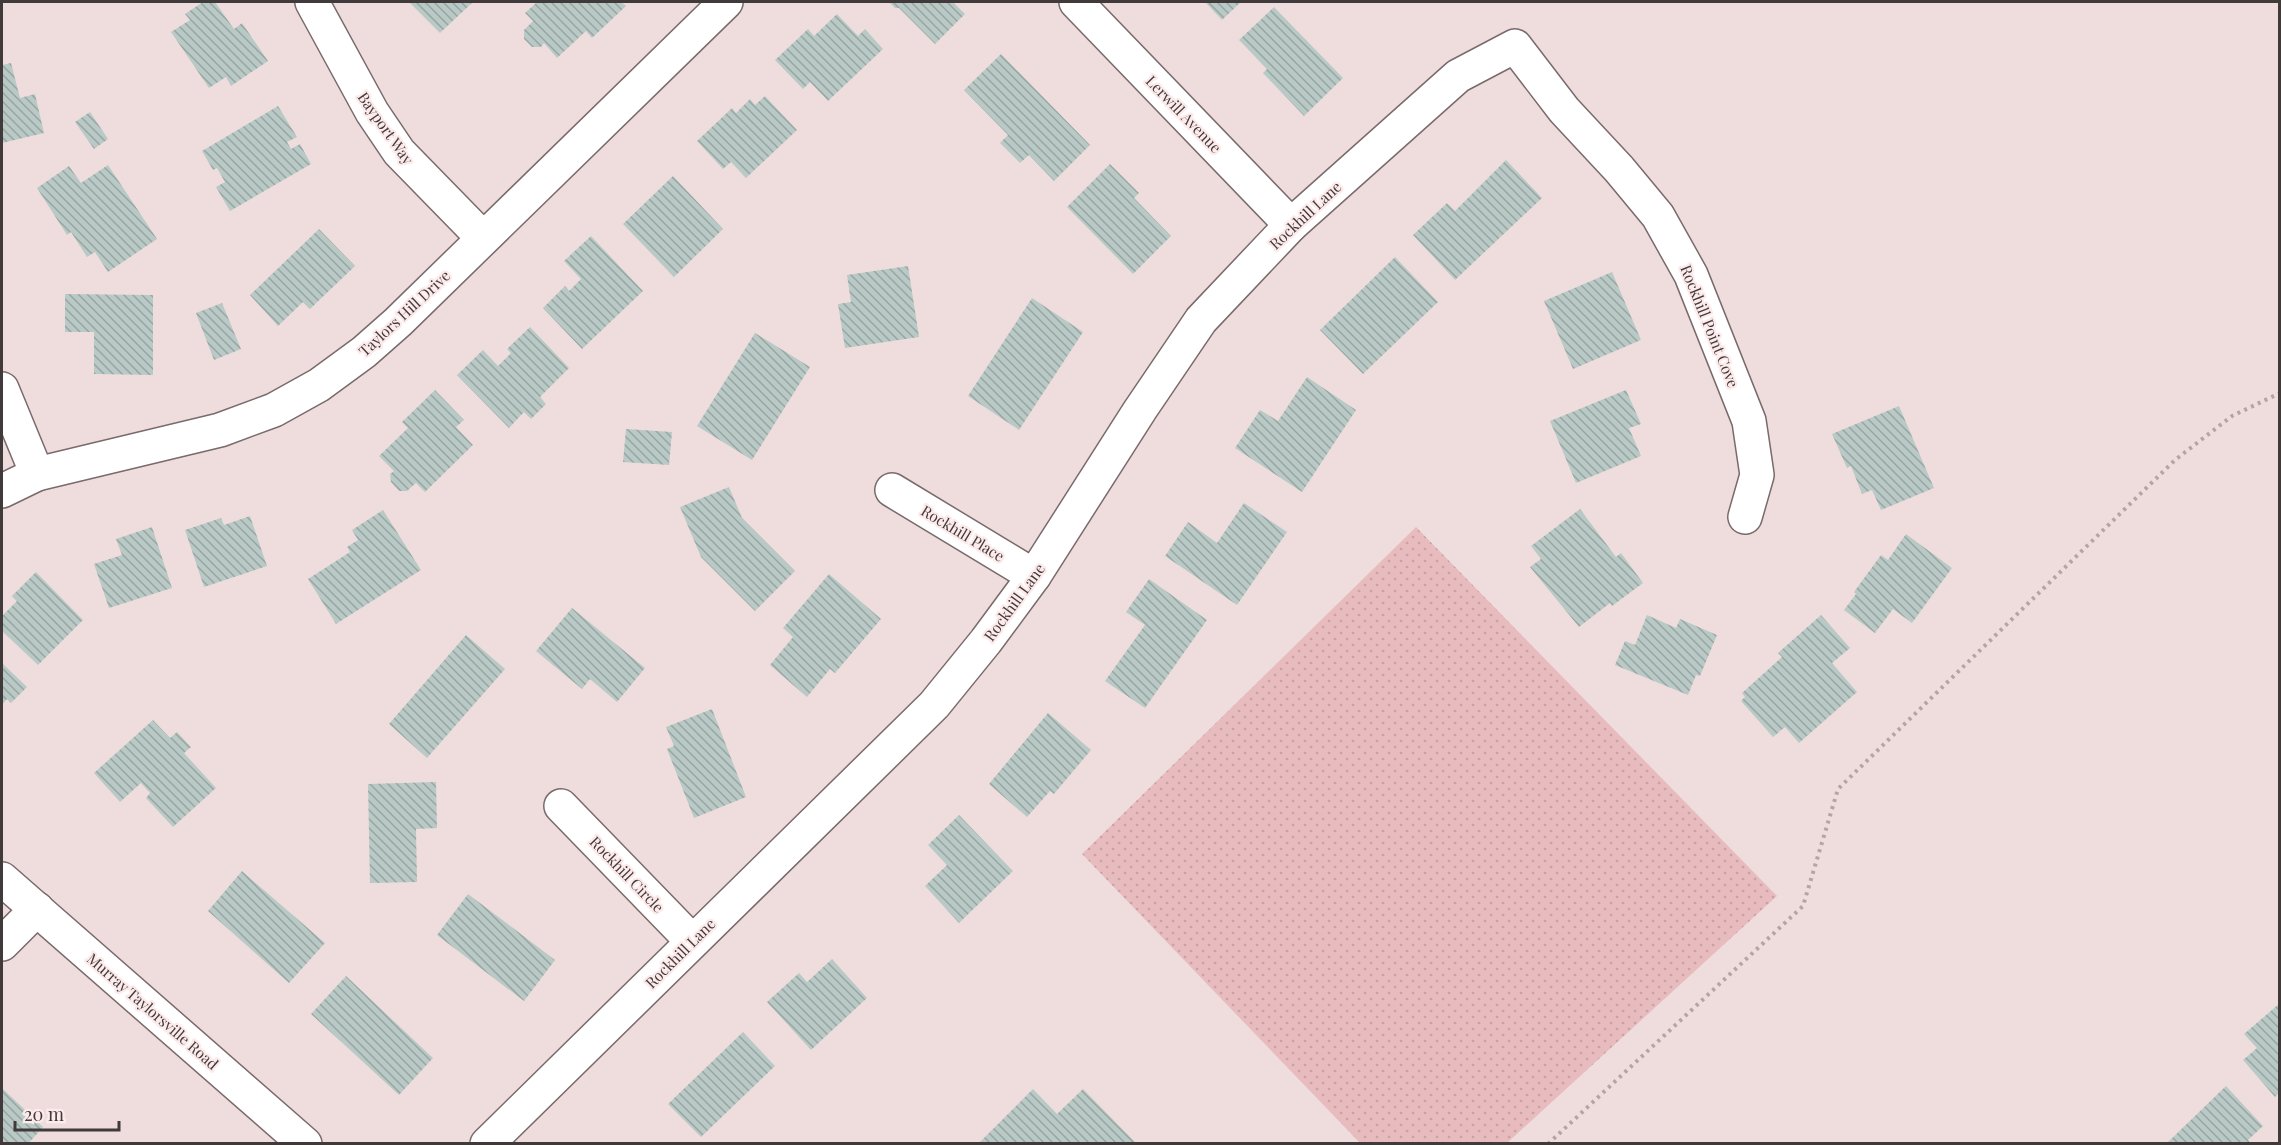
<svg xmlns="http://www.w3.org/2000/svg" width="2281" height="1145" font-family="'Playfair Display',serif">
<defs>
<pattern id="grass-dots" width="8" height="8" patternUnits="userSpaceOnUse" patternTransform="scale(1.5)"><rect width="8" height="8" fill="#e8bcbf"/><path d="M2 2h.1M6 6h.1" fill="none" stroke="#c8a2a5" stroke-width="1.8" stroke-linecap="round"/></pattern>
<pattern id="building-back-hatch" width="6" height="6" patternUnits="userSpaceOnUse" patternTransform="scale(1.5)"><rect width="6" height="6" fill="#b9cac6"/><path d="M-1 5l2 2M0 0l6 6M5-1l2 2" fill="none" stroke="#98a5a2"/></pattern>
</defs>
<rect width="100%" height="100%" fill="#efddde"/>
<path fill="url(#grass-dots)" d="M1416 527 1777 896 1507 1143H1360L1082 854Z"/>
<g fill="url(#building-back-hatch)">
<path d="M203 2H215L234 29 242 23 268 61 231 86 226 77 209 88 171 32 190 20 185 14Z"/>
<path d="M409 2H473L440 33Z"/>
<path d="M537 2H621L626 6 592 38 586 31 557 58 544 43 541 47H532L524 39V30L533 21 525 13Z"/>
<path d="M889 2H953L965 14 935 44 899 8H895Z"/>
<path d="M1205 2H1241L1222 20Z"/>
<path d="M1274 7 1343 78 1304 116 1263 73 1267 69 1239 40Z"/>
<path d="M837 14 858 36 865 29 883 49 828 101 810 82 803 89 775 60 808 29 814 36Z"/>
<path d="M1001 54 1090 145 1054 181 1029 155 1020 163 1000 143 1008 135 964 90Z"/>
<path d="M11 63 20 98 35 94 44 133 2 143V65Z"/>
<path d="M765 96 797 130 746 178 731 162 723 169 697 141 732 108 736 113 750 99 755 105Z"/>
<path d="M278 106 297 137 287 142 291 149 300 144 311 164 230 211 216 187 225 182 217 168 213 170 202 151Z"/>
<path d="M90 112 108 139 94 149 75 122Z"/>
<path d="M1506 160 1542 198 1455 280 1413 235 1447 203 1455 211Z"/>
<path d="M1110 164 1139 193 1134 198 1171 236 1133 274 1067 207Z"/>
<path d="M108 165 157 239 108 272 95 252 87 257 71 232 67 235 37 188 69 166 81 183Z"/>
<path d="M673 176 723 229 674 277 623 224Z"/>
<path d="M319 229 355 266 310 309 303 302 278 326 250 295Z"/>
<path d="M591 236 643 291 582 349 543 308 565 286 569 291 581 279 564 261Z"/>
<path d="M1395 257 1438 302 1363 374 1320 330Z"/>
<path d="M908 266 919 337 845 348 838 304 851 302 847 275Z"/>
<path d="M1612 272 1641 340 1573 369 1544 301Z"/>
<path d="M65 294 153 295V375L94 374V332H65Z"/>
<path d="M1032 298 1083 332 1019 430 968 396Z"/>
<path d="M222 303 241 349 214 360 196 313Z"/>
<path d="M530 327 569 368 540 397 546 404 531 419 524 412 509 428 457 375 483 350 498 366 511 353 507 349Z"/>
<path d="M755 333 810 367 752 460 697 426Z"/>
<path d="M1307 377 1356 410 1302 492 1235 448 1260 410 1278 421Z"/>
<path d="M435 390 464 420 456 427 473 445 425 492 416 483 407 491H399L391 482 390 474 394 471 379 456 408 428 402 422Z"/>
<path d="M1626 390 1641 424 1629 428 1641 456 1576 483 1550 421Z"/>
<path d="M1899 406 1934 488 1881 510 1872 490 1862 494 1851 466 1847 468 1832 434Z"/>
<path d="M626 429 672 432 669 465 623 462Z"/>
<path d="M729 487 742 518 795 571 755 611 701 557 680 507Z"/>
<path d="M1244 503 1287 532 1237 605 1165 556 1188 522 1217 543Z"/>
<path d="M1580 509 1616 557 1621 553 1643 583 1612 606 1610 603 1579 627 1530 567 1541 559 1531 546Z"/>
<path d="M383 510 421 570 336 624 308 579 350 552 347 547 358 540 352 530Z"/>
<path d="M250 516 267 566 204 587 185 530 221 518 224 525Z"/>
<path d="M152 527 172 588 109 608 94 564 122 555 116 539Z"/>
<path d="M1906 534 1952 568 1912 623 1893 609 1875 633 1844 610 1856 594 1854 592 1881 555 1888 560Z"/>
<path d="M36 572 83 620 38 665 2 631V616L17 601 12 596Z"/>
<path d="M829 574 881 619 835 673 830 669 807 697 770 665 793 637 783 628Z"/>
<path d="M1149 579 1207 620 1145 708 1105 681 1145 625 1126 612Z"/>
<path d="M572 608 645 668 617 702 590 679 582 689 536 651Z"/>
<path d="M1647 615 1676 628 1680 619 1717 635 1700 676 1696 675 1688 695 1615 665 1625 641 1635 645Z"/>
<path d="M1821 615 1850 648 1832 663 1857 692 1799 743 1785 727 1773 737 1741 701 1745 697 1742 693 1782 657 1778 653Z"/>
<path d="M466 635 505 669 427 758 389 724Z"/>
<path d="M2 663 27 687 11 703 7 699 2 705Z"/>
<path d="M712 709 746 797 694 818 667 749 674 746 666 727Z"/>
<path d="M1048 713 1091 750 1054 794 1050 791 1027 817 989 784Z"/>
<path d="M153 720 170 738 177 732 191 747 184 753 216 788 173 827 146 798 150 793 141 783 120 802 94 773Z"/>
<path d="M436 782 437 828 416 829 417 882 370 883 368 784Z"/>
<path d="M959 815 1013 871 959 923 925 886 947 865 928 845Z"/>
<path d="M242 871 325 943 289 983 208 911Z"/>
<path d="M468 894 555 960 524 1001 437 935Z"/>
<path d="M832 959 867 998 811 1050 767 1002 799 973 807 982Z"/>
<path d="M346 976 433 1058 399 1095 311 1014Z"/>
<path d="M2280 1003V1092L2275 1097 2243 1060 2257 1048 2244 1034Z"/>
<path d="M743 1032 775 1066 701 1137 668 1104Z"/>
<path d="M2226 1086 2263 1126 2248 1140 2251 1144H2166Z"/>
<path d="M2 1088 43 1127 28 1144H2Z"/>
<path d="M1033 1089 1057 1114 1083 1089 1137 1144H978Z"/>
</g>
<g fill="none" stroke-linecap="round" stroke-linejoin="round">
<g stroke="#796a6b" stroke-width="36">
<g id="minor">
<path d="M312 2 372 112 399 152 483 238"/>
<path d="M1076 2 1291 225"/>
<path d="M2 389 37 474"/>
<path d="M892 490 1034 576"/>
<path d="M2 491 37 474 220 430 274 410 319 385 364 352 398 322 726 2"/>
<path d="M561 806 692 941"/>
<path d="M2 879 305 1144"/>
<path d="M2 944 37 909"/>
<path d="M487 1144 934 705 986 641 1034 576 1140 410 1201 320 1291 225 1458 76 1515 46 1564 110 1619 169 1658 216 1691 275 1749 421 1757 475 1745 517"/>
</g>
</g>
<path stroke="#b3a5a5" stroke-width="4" stroke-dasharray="3 4.5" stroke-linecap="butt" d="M1548 1144 1803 906 1838 789 2175 460 2232 416 2280 393"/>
<use href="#minor" stroke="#fff" stroke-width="33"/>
</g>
<g text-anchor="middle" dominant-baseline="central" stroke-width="4.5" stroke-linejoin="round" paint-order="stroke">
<g font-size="15" fill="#413a3a" stroke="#fdeaeb">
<text transform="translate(1184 114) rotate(46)">Lerwill Avenue</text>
<text transform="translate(386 128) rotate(55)">Bayport Way</text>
<text transform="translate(1305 215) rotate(-43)">Rockhill Lane</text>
<text transform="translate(404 313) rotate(-43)">Taylors Hill Drive</text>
<text transform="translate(1710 326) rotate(68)">Rockhill Point Cove</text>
<text transform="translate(963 533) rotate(31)">Rockhill Place</text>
<text transform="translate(1014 602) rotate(-54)">Rockhill Lane</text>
<text transform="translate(627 874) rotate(46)">Rockhill Circle</text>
<text transform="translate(680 953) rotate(-45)">Rockhill Lane</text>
<text transform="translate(153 1011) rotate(41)">Murray Taylorsville Road</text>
</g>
</g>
<rect width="2281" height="1145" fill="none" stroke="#413a3a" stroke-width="6"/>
<path d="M15 1121v9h104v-9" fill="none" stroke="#413a3a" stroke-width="3"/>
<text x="24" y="1121" font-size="18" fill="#413a3a" stroke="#fdeaeb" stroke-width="4.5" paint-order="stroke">20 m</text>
</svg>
